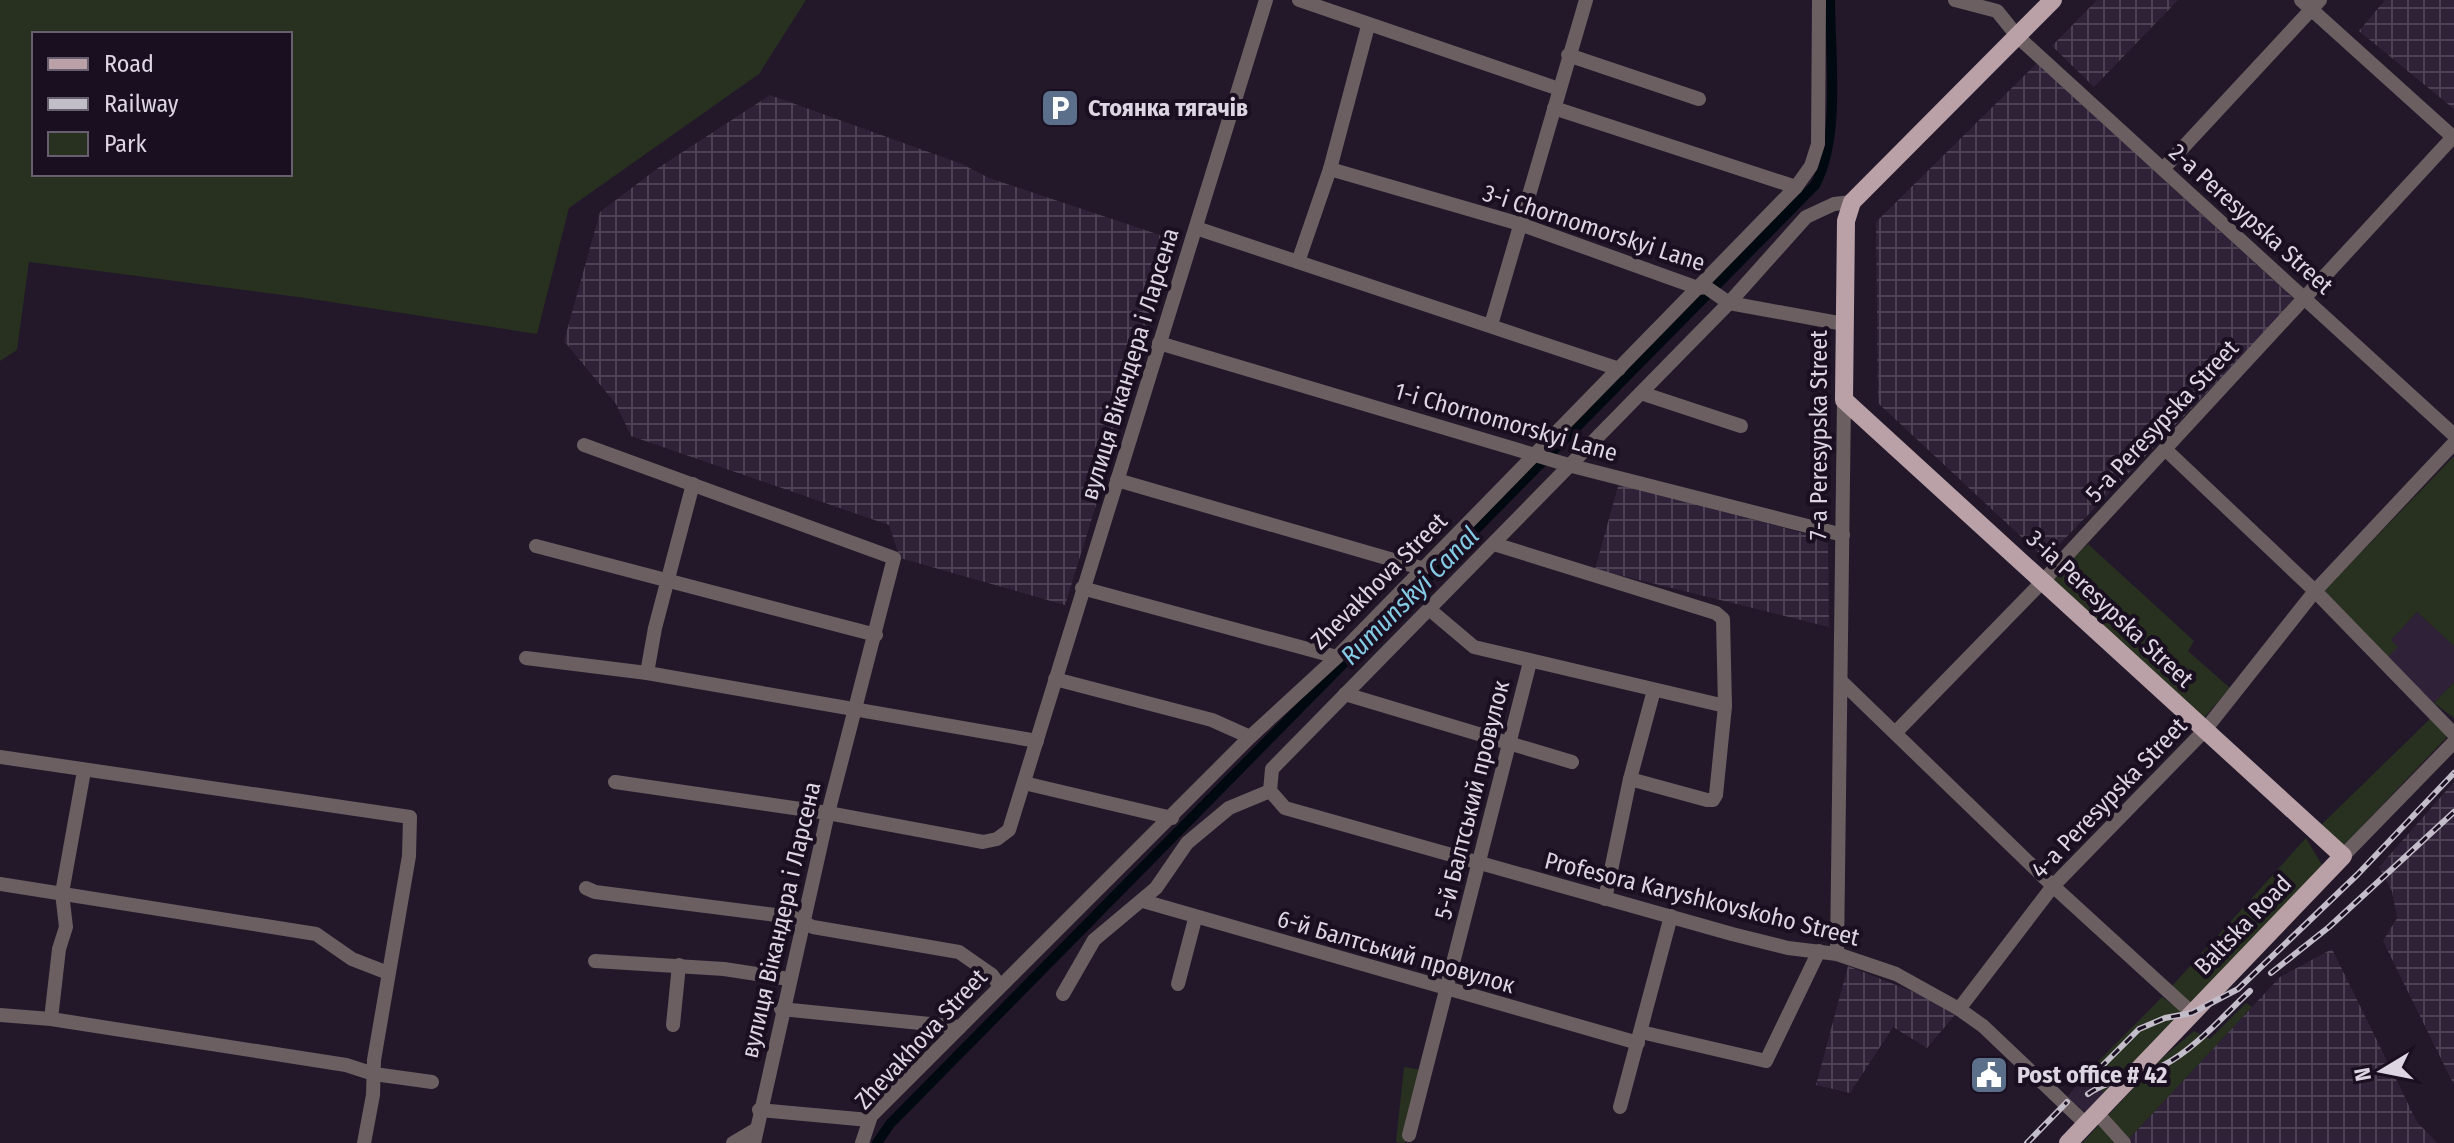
<svg xmlns="http://www.w3.org/2000/svg" width="2454" height="1143" font-family="'Fira Sans Condensed',sans-serif">
<defs>
<pattern id="industrial-grid" width="8" height="8" patternUnits="userSpaceOnUse" patternTransform="scale(2)"><rect width="8" height="8" fill="#2f2238"/><path d="M0 4h8M4 0v8" fill="none" stroke="#4d4154"/></pattern>
</defs>
<rect width="100%" height="100%" fill="#22182a"/>
<g fill="#2f2238">
<path d="M2417 612 2454 646V682L2434 703 2386 659 2391 640Z"/>
<path d="M2084 1076 2106 1094 2089 1115 2067 1097Z"/>
</g>
<g fill="url(#industrial-grid)">
<path d="M2097 0H2178L2094 87 2052 46Z"/>
<path d="M2385 0H2454V109L2359 31Z"/>
<path d="M2037 63 2296 301 2045 559 1878 403 1876 222Z"/>
<path d="M770 95 962 164 989 178 1178 241 1065 605 900 558 889 525 631 436 616 404 564 341 600 212 658 168Z"/>
<path d="M1619 483 1828 540 1829 627 1595 569Z"/>
<path d="M2454 782V1085L2383 941 2397 918 2392 891 2379 867Z"/>
<path d="M2332 949 2417 1122 2437 1143H2125L2280 977Z"/>
<path d="M1848 966 1959 1010 1927 1048 1893 1027 1850 1093 1816 1085Z"/>
</g>
<g fill="#283020" fill-rule="evenodd">
<path d="M0 0H806L759 74 569 208 537 334 305 298 29 262 17 350 0 361ZM34 34H290V174H34Z"/>
<path d="M2454 456V646L2417 612 2391 640 2398 647 2386 659 2322 593Z"/>
<path d="M2088 544 2194 641 2188 651 2230 688 2202 720 2051 579Z"/>
<path d="M2454 682V718L2434 703Z"/>
<path d="M2434 715 2447 728 2446 738 2345 844H2336L2319 827Z"/>
<path d="M2306 838 2322 865 2191 1007 2172 986Z"/>
<path d="M2162 997 2184 1013 2106 1094 2084 1076Z"/>
<path d="M2246 1003 2252 1007 2125 1143H2082L2162 1058 2194 1031 2210 1039Z"/>
<path d="M1404 1067 1421 1070 1405 1143 1396 1142Z"/>
</g>
<g fill="none" stroke-linecap="round" stroke-linejoin="round">
<path stroke="#00090f" stroke-width="10" d="M877 1143 890 1124 1815 185C1841 138 1830 54 1830 0"/>
<g stroke="#6b5f61" stroke-width="14">
<path d="M1299 0 1559 89"/>
<path d="M1955 0 1997 11 2018 37 2454 435"/>
<path d="M2301 0 2454 138"/>
<path d="M1568 55 1699 99"/>
<path d="M1554 108 1796 187"/>
<path d="M1330 169 1520 224 1698 288 1706 287 1729 303 1844 324"/>
<path d="M2163 169 2320 0"/>
<path d="M1196 228 1619 369"/>
<path d="M1298 262 1330 169 1368 26"/>
<path d="M1491 325 1586 0"/>
<path d="M1159 343 1572 466 1843 535"/>
<path d="M1641 393 1741 426"/>
<path d="M584 445 894 558 828 813 754 1143"/>
<path d="M2165 449 2315 591 2454 734"/>
<path d="M1117 480 1421 568"/>
<path d="M1494 544 1716 613 1723 619 1725 706 1716 795 1713 800H1707L1630 779"/>
<path d="M536 546 876 635"/>
<path d="M1082 588 1337 657"/>
<path d="M1429 609 1474 647 1725 706"/>
<path d="M526 658 647 673 1037 741"/>
<path d="M647 673 655 628 693 484"/>
<path d="M1055 679 1212 720 1250 737"/>
<path d="M1842 682 2053 886 2192 1013"/>
<path d="M1345 694 1572 762"/>
<path d="M1896 732 2044 580 2454 136"/>
<path d="M0 757 410 817 409 856 374 1060 373 1095 364 1143"/>
<path d="M615 782 828 813 983 842 997 839 1009 830 1266 0"/>
<path d="M1024 783 1172 818"/>
<path d="M1270 791 1285 808 1732 934 1788 948 1837 954 1896 974 1959 1009 1983 1026 2086 1124"/>
<path d="M1270 791 1272 769 1729 303 1806 217 1834 204 1852 202"/>
<path d="M2343 856 2454 742"/>
<path d="M0 884 316 934 352 959 388 973"/>
<path d="M586 888 595 892 792 917 813 927 959 952 992 975 1000 986"/>
<path d="M1605 899 1630 779 1654 690"/>
<path d="M1143 901 1638 1043"/>
<path d="M1837 954 1844 400"/>
<path d="M595 961 724 969 789 979"/>
<path d="M1178 984 1195 919"/>
<path d="M1063 994 1094 940 1156 888 1187 843 1229 808 1270 791"/>
<path d="M781 1009 960 1027"/>
<path d="M1959 1009 2053 886 2205 730 2315 591 2454 443"/>
<path d="M0 1015 51 1019 346 1065 374 1074 432 1082"/>
<path d="M51 1019 59 949 66 927 62 893 84 771"/>
<path d="M673 1025 679 965"/>
<path d="M1641 1032 1766 1061 1819 951"/>
<path d="M1620 1107 1671 916"/>
<path d="M759 1110 869 1120"/>
<path d="M2097 1113 2124 1143"/>
<path d="M1409 1135 1530 662"/>
<path d="M733 1143 755 1130"/>
<path d="M862 1143 871 1116 1250 737 1337 657 1796 187 1811 166 1818 144 1819 0"/>
</g>
<path stroke="#baa1a7" stroke-width="18" d="M2053 0 1852 202 1846 221 1844 400 2343 856 2068 1143"/>
<g stroke="#c3bcc9" stroke-width="6">
<g id="rail">
<path d="M2271 973 2329 927 2454 812"/>
<path d="M2087 1081 2139 1029 2165 1018 2192 1013 2238 989 2358 874 2454 773"/>
<path d="M2088 1094C2111 1078 2139 1078 2164 1065 2196 1048 2223 1016 2250 991"/>
<path d="M2027 1143 2067 1102"/>
</g>
</g>
<use href="#rail" stroke="#190f20" stroke-width="3" stroke-dasharray="9" stroke-linecap="butt"/>
</g>
<defs>
<g id="parking-square" transform="scale(2)"><rect x="-9" y="-9" width="18" height="18" rx="4" fill="#5c6f8a" stroke="#190f20"/><path d="M-3.5-5.5H1a3.5 3.5 0 0 1 0 7H-1V5.5H-3.5ZM-1-3.4V-.6H.8a1.4 1.4 0 0 0 0-2.8Z" fill="#fff"/></g>
<g id="civic-square" transform="scale(2)"><rect x="-9" y="-9" width="18" height="18" rx="4" fill="#5c6f8a" stroke="#190f20"/><path d="M-.6-6.5H3V-4.5H.6V-3L4-1V1h2V6H-6V1h2V-1L-.6-3ZM-1.2 2.5V6h2.4V2.5Z" fill="#fff"/></g>
</defs>
<g fill-rule="evenodd">
<use href="#parking-square" x="1060" y="108"/>
<use href="#civic-square" x="1989" y="1075"/>
</g>
<g text-anchor="middle" dominant-baseline="central" stroke-width="8" stroke-linejoin="round" paint-order="stroke">
<g font-size="24" font-weight="bold" fill="#ddd6e2" stroke="#190f20" text-anchor="start">
<text x="1088" y="108">Стоянка тягачів</text>
<text x="2017" y="1075">Post office # 42</text>
</g>
<g font-size="24" fill="#ddd6e2" stroke="#190f20">
<text transform="translate(2251 219) rotate(42)">2-a Peresypska Street</text>
<text transform="translate(1594 228) rotate(18)">3-i Chornomorskyi Lane</text>
<text transform="translate(1130 364) rotate(-73)">вулиця Вікандера і Ларсена</text>
<text transform="translate(2162 421) rotate(-47)">5-a Peresypska Street</text>
<text transform="translate(1506 422) rotate(16)">1-i Chornomorskyi Lane</text>
<text transform="translate(1819 435) rotate(-90)">7-a Peresypska Street</text>
<text transform="translate(1379 581) rotate(-45)">Zhevakhova Street</text>
<text transform="translate(2110 609) rotate(43)">3-ia Peresypska Street</text>
<text transform="translate(2109 798) rotate(-46)">4-a Peresypska Street</text>
<text transform="translate(1472 800) rotate(-76)">5-й Балтський провулок</text>
<text transform="translate(1702 899) rotate(14)">Profesora Karyshkovskoho Street</text>
<text transform="translate(781 920) rotate(-77)">вулиця Вікандера і Ларсена</text>
<text transform="translate(2243 925) rotate(-46)">Baltska Road</text>
<text transform="translate(1396 952) rotate(16)">6-й Балтський провулок</text>
<text transform="translate(921 1039) rotate(-47)">Zhevakhova Street</text>
</g>
<g font-size="26" font-style="italic" fill="#84cce5" stroke="#190f20">
<text transform="translate(1410 596) rotate(-45)">Rumunskyi Canal</text>
</g>
</g>
<rect x="32" y="32" width="260" height="144" fill="#190f20" stroke="#675f6e" stroke-width="2"/>
<rect x="48" y="58" width="40" height="12" fill="#baa1a7" stroke="#675f6e" stroke-width="2"/>
<text x="104" y="72" font-size="24" fill="#ddd6e2">Road</text>
<rect x="48" y="98" width="40" height="12" fill="#c3bcc9" stroke="#675f6e" stroke-width="2"/>
<text x="104" y="112" font-size="24" fill="#ddd6e2">Railway</text>
<rect x="48" y="132" width="40" height="24" fill="#283020" stroke="#675f6e" stroke-width="2"/>
<text x="104" y="152" font-size="24" fill="#ddd6e2">Park</text>
<g transform="translate(2382 1071) rotate(260)" stroke="#190f20" stroke-width="6" paint-order="stroke">
<path d="M0-6L14 30L0 20L-14 30Z" fill="#ddd6e2"/>
<text y="-12" font-size="22" font-weight="bold" text-anchor="middle" fill="#ddd6e2">N</text>
</g>
</svg>
